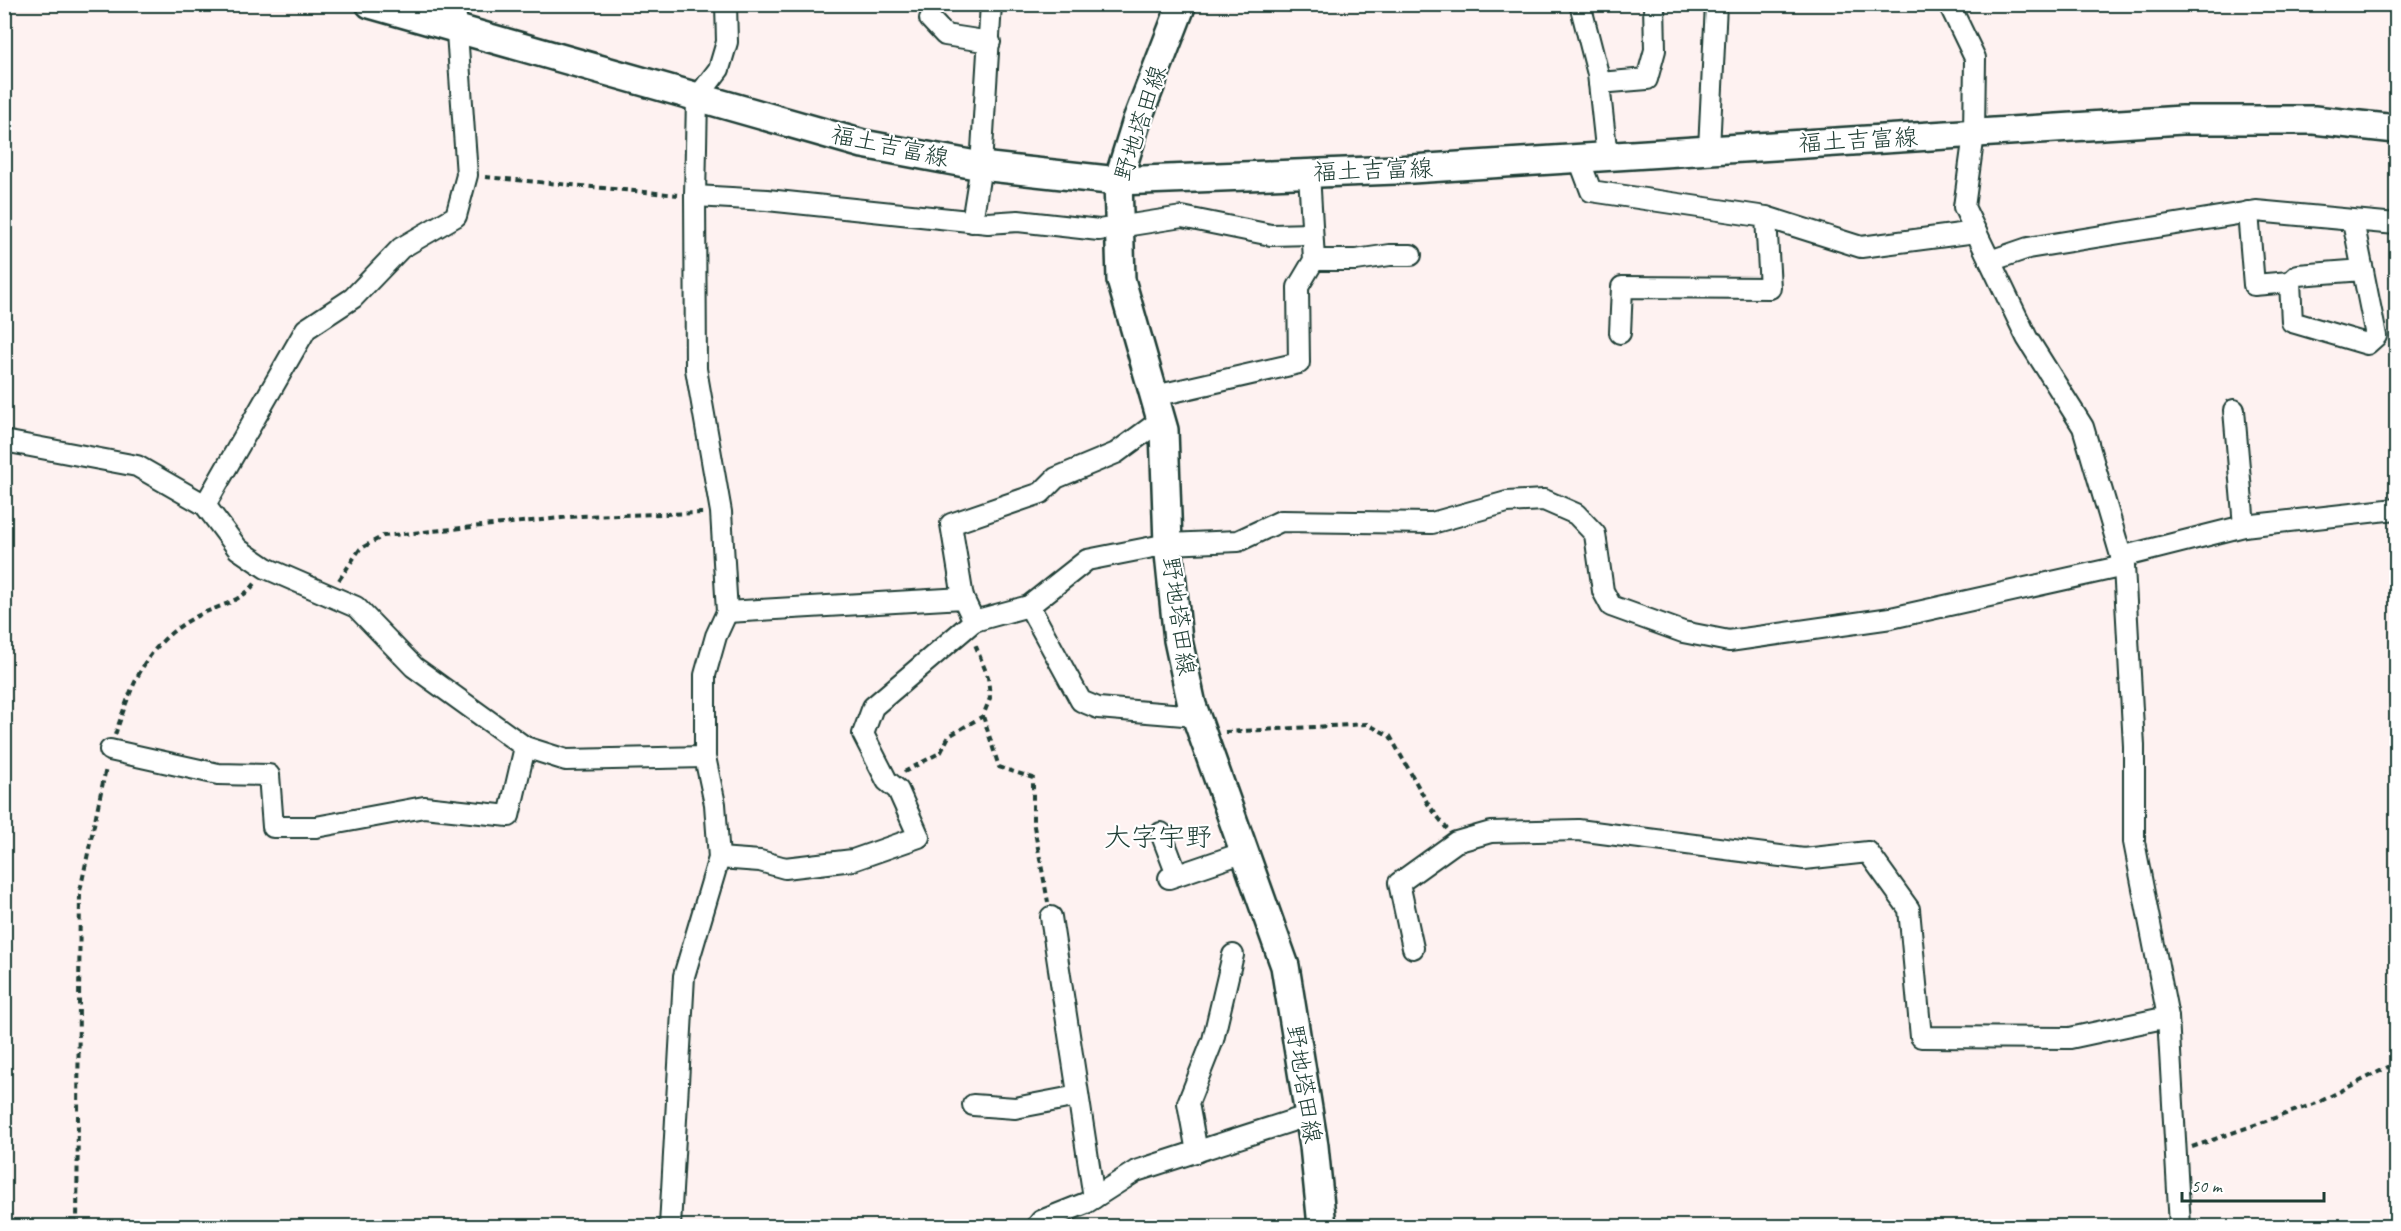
<svg xmlns="http://www.w3.org/2000/svg" width="2401" height="1231" font-family="Caveat,'Klee One',sans-serif">
<rect width="100%" height="100%" fill="#fef2f1"/>
<filter id="ink" filterUnits="userSpaceOnUse"><feTurbulence type="fractalNoise" baseFrequency=".0167" numOctaves="2"/><feDisplacementMap in="SourceGraphic" scale="12" xChannelSelector="R" yChannelSelector="G"/><feConvolveMatrix kernelMatrix="1 2 1 2 8 2 1 2 1" color-interpolation-filters="sRGB"/></filter>
<g filter="url(#ink)">
<g fill="none" stroke-linecap="round" stroke-linejoin="round">
<g stroke="#1f3d34" stroke-width="24">
<g id="street">
<path d="M1580 4 1598 74 1607 157"/>
<path d="M1949 4 1975 58 1974 134 1964 207 2027 338 2083 427 2124 566 2134 746V842L2168 1017 2180 1226"/>
<path d="M930 19 945 35 990 42"/>
<path d="M1599 83 1647 79 1655 50 1654 4"/>
<path d="M1709 149 1716 4"/>
<path d="M1579 159 1591 191 1766 217 1770 288 1622 287 1620 333"/>
<path d="M695 196 767 200 988 223 1018 221 1099 230 1182 217 1271 235 1312 234"/>
<path d="M2248 212 2254 285 2290 282"/>
<path d="M1766 217 1861 247 1976 232"/>
<path d="M2353 221 2376 336 2367 344 2292 322 2290 282 2298 275 2363 270"/>
<path d="M972 222 981 166 991 4"/>
<path d="M1314 260H1356L1390 255H1411"/>
<path d="M1990 261 2028 248 2256 211 2396 224"/>
<path d="M1155 396 1299 363 1298 287 1314 260 1309 173"/>
<path d="M2234 410 2244 526"/>
<path d="M4 441 137 466 205 505 238 549 266 568 356 607 414 667 525 747 566 760 705 757"/>
<path d="M205 505 306 329 353 298 401 248 456 216 467 175 455 4"/>
<path d="M2121 557 2244 526 2396 509"/>
<path d="M963 598 951 524 1041 493 1056 478 1116 453 1161 420"/>
<path d="M1029 606 1081 701 1098 708 1196 716"/>
<path d="M727 612 963 598 974 621 1029 606 1087 560 1168 544 1238 541 1281 521 1432 523 1507 502 1544 500 1576 514 1595 534 1603 591 1611 606 1683 632 1729 641 1891 618 2124 566"/>
<path d="M110 750 218 774 269 775 273 827H316L424 807 509 816 525 747"/>
<path d="M1161 833 1177 875"/>
<path d="M719 858 760 861 785 868 853 860 919 837 898 790 887 781 863 734 873 707 974 621"/>
<path d="M1169 878 1245 852"/>
<path d="M1051 917 1094 1198"/>
<path d="M1413 948 1399 883 1456 842 1491 832 1578 830 1804 859 1868 852 1909 909 1921 1037 2070 1038 2168 1017"/>
<path d="M973 1105 1015 1108 1078 1096"/>
<path d="M1197 1152 1188 1103 1213 1040 1233 955"/>
<path d="M670 1226 684 976 719 858 715 804 705 757V675L716 636 727 612 721 512 696 369 695 196 697 98 719 69 727 42 726 4"/>
<path d="M1037 1226 1041 1221 1086 1203 1136 1171 1310 1115"/>
</g>
</g>
<g stroke="#1f3d34" stroke-width="32">
<g id="secondary">
<path d="M370 4 863 144 981 166 1118 181 1396 170 2182 120H2314L2396 129"/>
<path d="M1182 4 1137 120 1118 181 1121 280 1164 430 1168 544 1178 640 1192 705 1285 966 1314 1146 1322 1226"/>
</g>
</g>
<g stroke="#1f3d34" stroke-width="4" stroke-dasharray="6 4.5" stroke-linecap="butt">
<path d="M485 177 678 195"/>
<path d="M339 580 360 549 383 536 581 516 704 513"/>
<path d="M983 716 999 767 1033 778V821L1048 902"/>
<path d="M1225 732 1367 724 1390 736 1428 804 1447 829"/>
<path d="M115 735C133 682 146 642 199 615 221 605 243 601 257 581"/>
<path d="M904 772 941 752 949 736 983 716 990 698 988 677 975 644"/>
<path d="M2192 1147 2317 1103 2396 1063"/>
<path d="M77 1226 80 891 106 768"/>
</g>
<use href="#street" stroke="#fff" stroke-width="20"/>
<use href="#secondary" stroke="#fff" stroke-width="27"/>
</g>
</g>
<g text-anchor="middle" dominant-baseline="central" stroke-width="4.5" stroke-linejoin="round" paint-order="stroke">
<g font-size="24" fill="#1f3d34" stroke="#fff">
<text transform="translate(1140 123) rotate(-72)">野地塔田線</text>
<text transform="translate(1858 140) rotate(-3)">福土吉富線</text>
<text transform="translate(890 146) rotate(12)">福土吉富線</text>
<text transform="translate(1373 170) rotate(-2)">福土吉富線</text>
<text transform="translate(1179 616) rotate(82)">野地塔田線</text>
<text transform="translate(1304 1084) rotate(81)">野地塔田線</text>
</g>
<g font-size="27" fill="#1f3d34" stroke="#fff">
<text x="1158" y="837">大字宇野</text>
</g>
</g>
<rect width="2401" height="1231" fill="none" stroke="#fff" stroke-width="24"/>
<rect x="12" y="12" width="2377" height="1207" fill="none" stroke="#1f3d34" stroke-width="2" filter="url(#ink)"/>
<path d="M2182 1192v9h142v-9" fill="none" stroke="#1f3d34" stroke-width="3"/>
<text x="2191" y="1192" font-size="18" fill="#1f3d34" stroke="#ffffff" stroke-width="4.5" paint-order="stroke">50 m</text>
</svg>
